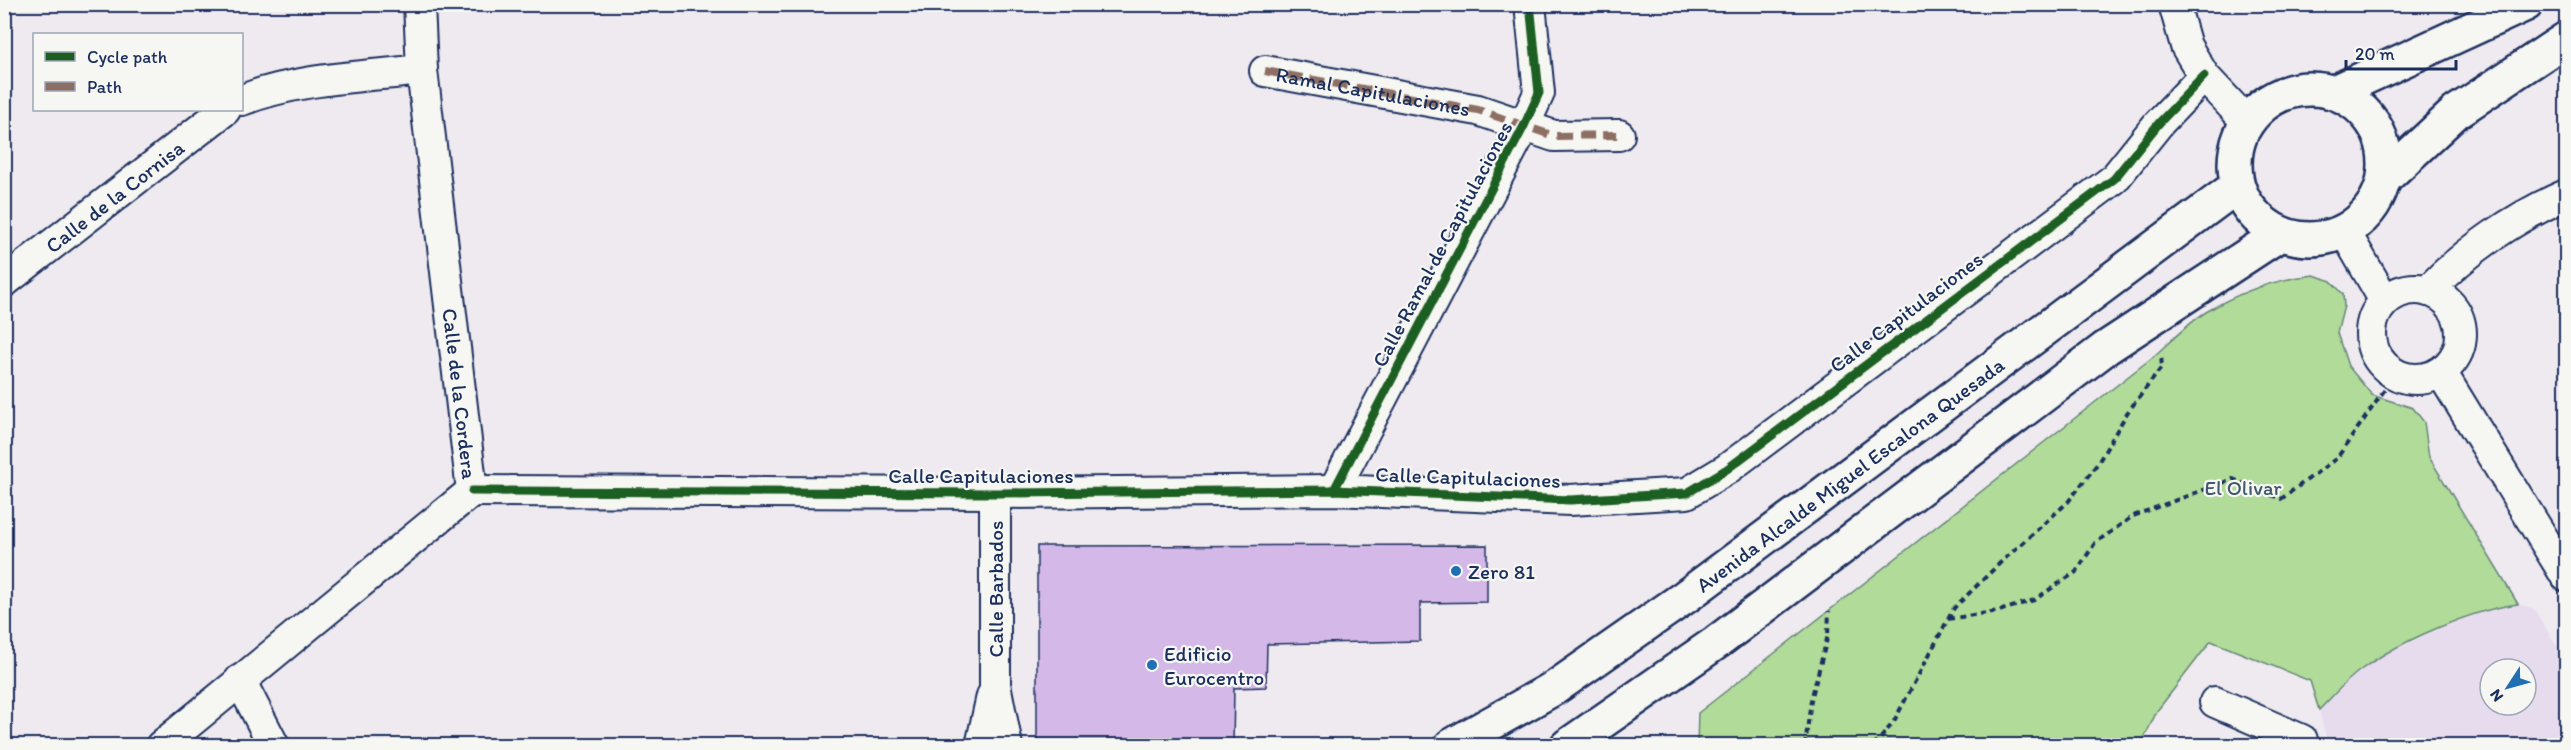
<svg xmlns="http://www.w3.org/2000/svg" width="2571" height="750" font-family="Itim,sans-serif">
<rect width="100%" height="100%" fill="#efeaf0"/>
<filter id="ink" filterUnits="userSpaceOnUse"><feTurbulence type="fractalNoise" baseFrequency=".0167" numOctaves="2"/><feDisplacementMap in="SourceGraphic" scale="12" xChannelSelector="R" yChannelSelector="G"/><feConvolveMatrix kernelMatrix="1 2 1 2 8 2 1 2 1" color-interpolation-filters="sRGB"/></filter>
<g filter="url(#ink)">
<path fill="#e7dbee" fill-rule="evenodd" d="M2518 604 2534 609 2566 661V745H2328L2319 710 2362 668 2385 654 2432 632 2497 606ZM2490 669H2526V705H2490Z"/>
<path fill="#b1db98" stroke="#66857b" stroke-width="1.5" d="M2314 275 2331 281 2343 294 2344 306 2337 333 2348 366 2372 395 2413 408 2424 422 2429 457 2518 604C2474 609 2398 642 2362 669 2346 680 2333 696 2319 710L2310 681 2211 641 2157 711 2141 745H1697L1698 713 2153 357C2170 342 2187 324 2206 312 2239 292 2276 279 2314 275Z"/>
<path fill="#d4b9e8" stroke="#1b2f5e" stroke-width="1.5" d="M1487 545V602L1420 603V641L1267 644 1266 687 1234 688 1233 746H1037V546Z"/>
<g fill="none" stroke-linecap="round" stroke-linejoin="round">
<g stroke="#1b2f5e" stroke-width="34">
<g id="street">
<path id="s1" d="M419 4 422 70 472 491"/>
<path d="M2174 4 2186 46 2204 76 2248 123"/>
<path id="s2" d="M1265 71 1478 110 1554 136 1619 135"/>
<path d="M242 100C299 78 362 77 422 70"/>
<path d="M2345 232 2385 301"/>
<path id="s3" d="M4 282 225 110"/>
<circle cx="2416" cy="334" r="45"/>
<path d="M2428 291C2465 251 2517 216 2566 195"/>
<path d="M2441 372 2566 576"/>
<path d="M1334 490 1524 126 1539 93 1530 4"/>
<path d="M472 491 995 493 1334 490 1570 500 1687 493 1727 469 2114 179 2159 123 2204 76"/>
<path d="M995 493V684L1007 746"/>
<path d="M240 680 274 746"/>
<path d="M2215 702 2302 740 2303 746"/>
<path d="M161 746 472 491"/>
<path d="M981 746 992 696"/>
</g>
</g>
<g stroke="#1b2f5e" stroke-width="38">
<g id="primary">
<circle cx="2310" cy="164" r="75"/>
<path d="M2334 92 2526 4"/>
<path d="M2385 178 2456 112 2566 39"/>
<path id="s4" d="M1451 746 1556 687 1685 597 2237 186"/>
<path d="M1567 746 1717 642 2106 348 2280 234"/>
</g>
</g>
<g stroke="#1b2f5e" stroke-width="4" stroke-dasharray="6 4.5" stroke-linecap="butt">
<path d="M1948 619 1999 611 2034 600 2076 572 2095 543 2133 516 2233 479 2281 499 2337 458 2395 375"/>
<path d="M1805 746 1811 700 1828 635 1829 611"/>
<path d="M1874 746 1893 723 1954 608 2000 563 2068 502 2098 463 2127 413 2162 367 2161 355"/>
</g>
<use href="#street" stroke="#f6f6f2" stroke-width="30"/>
<use href="#primary" stroke="#f6f6f2" stroke-width="33"/>
<path stroke="#8d6e63" stroke-width="8" stroke-dasharray="15 8" stroke-linecap="butt" d="M1265 71 1478 110 1554 136 1619 135"/>
<g stroke="#f6f6f2" stroke-width="13">
<g id="cycleway">
<path d="M1334 490 1524 126 1539 93 1530 4"/>
<path d="M472 491 995 493 1334 490 1570 500 1687 493 1727 469 2114 179 2159 123 2204 76"/>
</g>
</g>
<use href="#cycleway" stroke="#1b5e20" stroke-width="9"/>
</g>
</g>
<g fill="#1f6fb2" stroke="#f6f6f2" stroke-width="2">
<circle cx="1456" cy="571" r="6"/>
<circle cx="1152" cy="665" r="6"/>
</g>
<g text-anchor="middle" dominant-baseline="central" stroke-width="4.5" stroke-linejoin="round" paint-order="stroke">
<g font-size="21" fill="#1b2f5e" stroke="#f6f6f2">
<text stroke="none"><textPath href="#s2" startOffset="110">Ramal Capitulaciones</textPath></text>
<text stroke="none"><textPath href="#s3" startOffset="140">Calle de la Cornisa</textPath></text>
<text transform="translate(1442 244) rotate(-62)">Calle Ramal de Capitulaciones</text>
<text transform="translate(1906 312) rotate(-37)">Calle Capitulaciones</text>
<text stroke="none"><textPath href="#s1" startOffset="392">Calle de la Cordera</textPath></text>
<text x="981" y="475">Calle Capitulaciones</text>
<text stroke="none"><textPath href="#s4" startOffset="483">Avenida Alcalde Miguel Escalona Quesada</textPath></text>
<text transform="translate(1468 477) rotate(2)">Calle Capitulaciones</text>
<text transform="translate(995 589) rotate(-90)">Calle Barbados</text>
</g>
<g font-size="21" fill="#405a6c" stroke="#f6f6f2">
<text x="2243" y="487">El Olivar</text>
</g>
<g font-size="21" fill="#1b2f5e" stroke="#f6f6f2" text-anchor="start">
<text x="1468" y="571">Zero 81</text>
<text x="1164" y="653">Edificio<tspan x="1164" dy="24">Eurocentro</tspan></text>
</g>
</g>
<rect width="2571" height="750" fill="none" stroke="#f6f6f2" stroke-width="24"/>
<rect x="12" y="12" width="2547" height="726" fill="none" stroke="#1b2f5e" stroke-width="2" filter="url(#ink)"/>
<rect x="33" y="33" width="210" height="78" fill="#f6f6f2" stroke="#9ea6b7" stroke-width="1.5"/>
<rect x="45" y="52" width="30" height="9" fill="#1b5e20" stroke="#9ea6b7" stroke-width="1.5"/>
<text x="87" y="63" font-size="18" fill="#1b2f5e">Cycle path</text>
<rect x="45" y="82" width="30" height="9" fill="#8d6e63" stroke="#9ea6b7" stroke-width="1.5"/>
<text x="87" y="93" font-size="18" fill="#1b2f5e">Path</text>
<g transform="translate(2508 687) rotate(234)"><circle r="28" fill="#f6f6f2" stroke="#9ea6b7" stroke-width="1.5"/>
<path d="M0-4.5L10 22L0 15L-10 22Z" fill="#1f6fb2"/>
<text y="-9" font-size="16" font-weight="bold" text-anchor="middle" fill="#1b2f5e">N</text>
</g>
<path d="M2346 60v9h110v-9" fill="none" stroke="#1b2f5e" stroke-width="3"/>
<text x="2355" y="60" font-size="18" fill="#1b2f5e" stroke="#f6f6f2" stroke-width="4.5" paint-order="stroke">20 m</text>
</svg>
